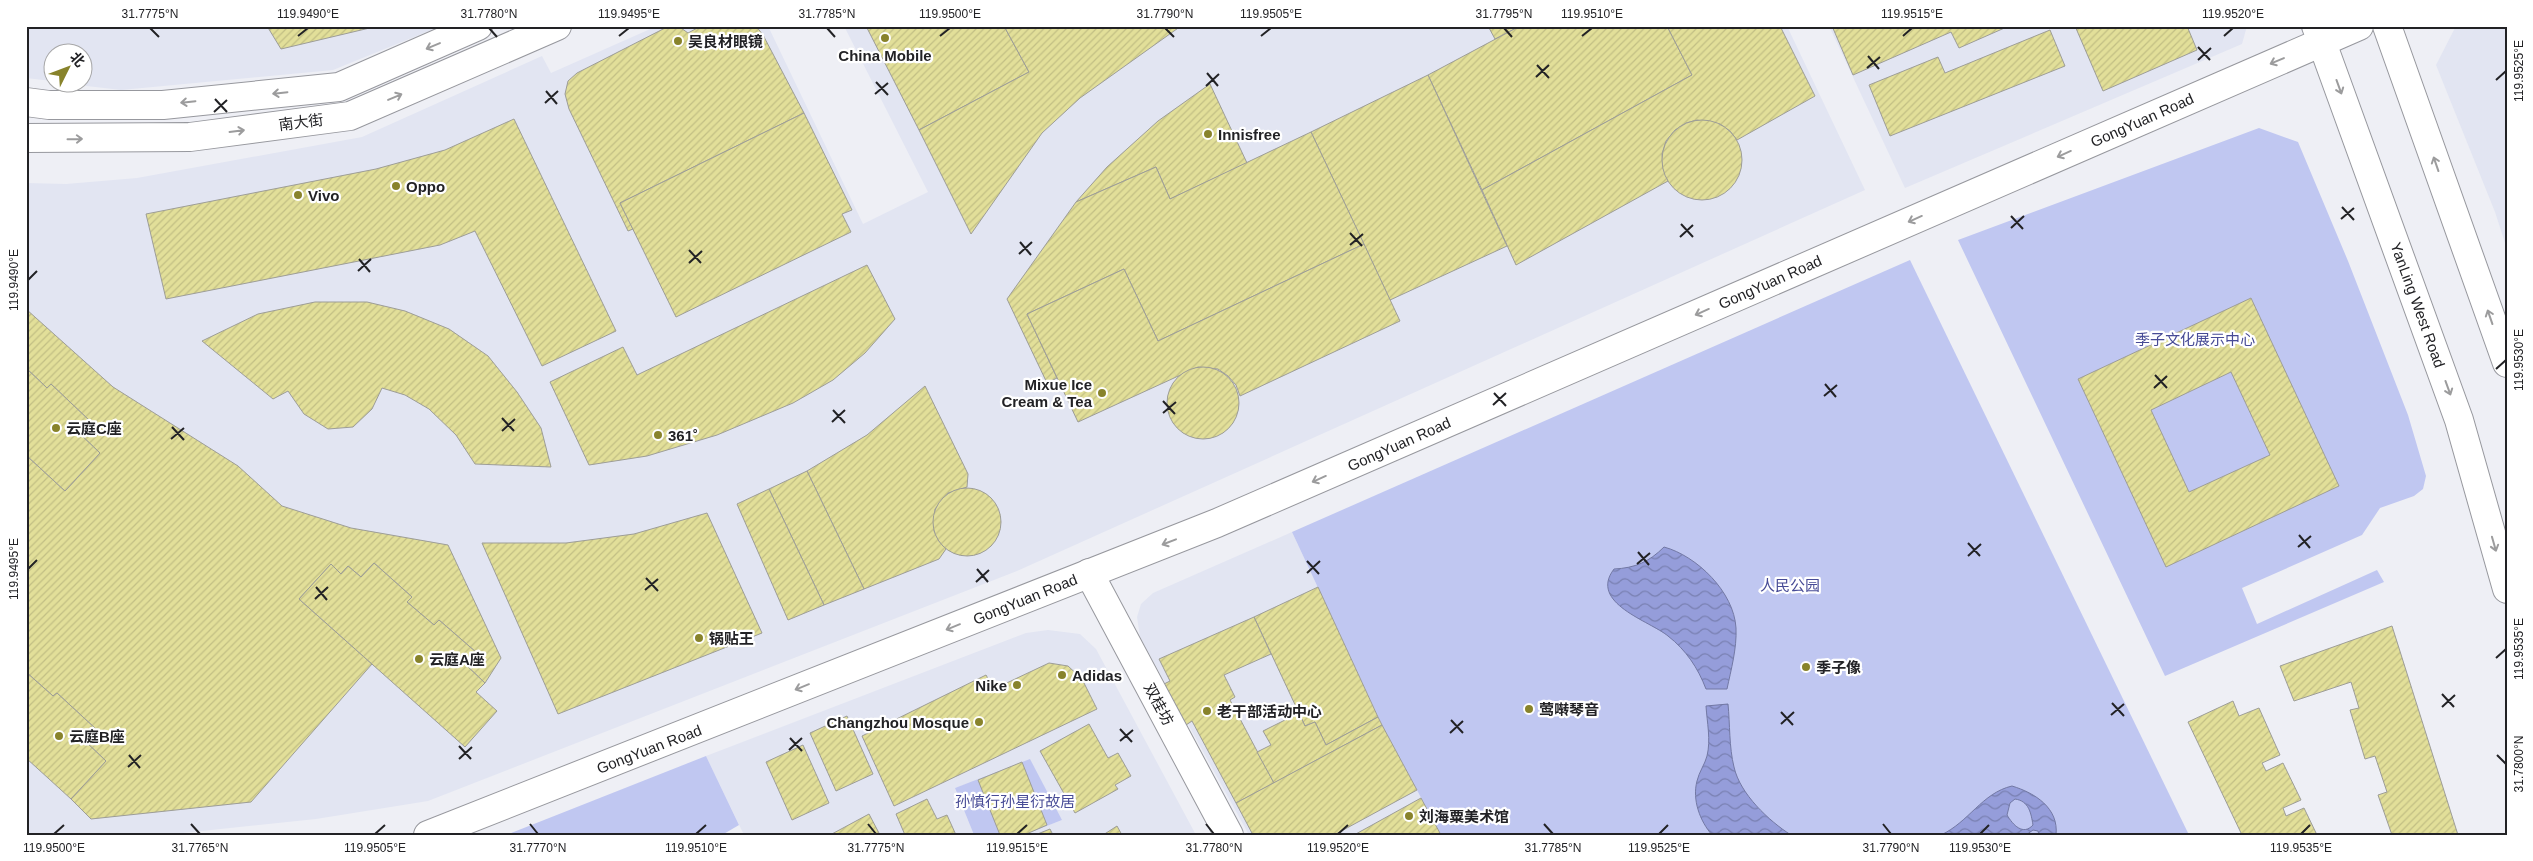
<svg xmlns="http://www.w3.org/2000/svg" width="2533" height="861" font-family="Helvetica,'Noto Sans SC',sans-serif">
<defs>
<pattern id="water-waves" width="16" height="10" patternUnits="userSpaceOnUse" patternTransform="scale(1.25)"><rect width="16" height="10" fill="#959dda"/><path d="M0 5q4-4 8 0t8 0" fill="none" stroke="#7980b1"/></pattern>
<pattern id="building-hatch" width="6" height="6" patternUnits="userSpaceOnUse" patternTransform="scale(1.25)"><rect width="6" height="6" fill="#e2df99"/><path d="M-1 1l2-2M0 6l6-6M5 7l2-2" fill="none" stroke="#c2bf84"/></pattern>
</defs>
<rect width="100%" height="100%" fill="#eeeff5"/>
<g fill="#e2e5f2">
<path d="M26 26H441L333 70 121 90 61 83 82 82V52H52V81L26 78Z"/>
<path d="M657 26H768L863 224 928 192 844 26H1787L1865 190 1017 571 428 801 316 819 164 835H26V183L66 184 137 178 362 137 542 56 551 73Z"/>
<path d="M1829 26H2247L2242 44 1905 188Z"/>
<path d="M2456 26H2507V249L2495 212 2436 65Z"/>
<path d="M1292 532 1382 725 1441 835H1249L1140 637 1137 617 1141 604 1153 593Z"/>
<path d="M1048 630 1080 634 1096 649 1196 835H1024L1062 820 978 780 955 788 974 835H744L706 756 1026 633Z"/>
</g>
<g fill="#c0c7f1">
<path d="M2259 128 2298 142 2348 261 2408 415 2426 476 2423 489 2414 496 2380 508 2362 535 2242 588 2257 624 2377 570 2384 582 2165 676 1958 240Z"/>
<path d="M1910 260 2189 835H1441L1382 725 1292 532Z"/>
<path d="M706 756 739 825 722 835H506Z"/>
<path d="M1030 759 1062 820 1024 835H974L955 788Z"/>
</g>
<g fill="url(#water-waves)" stroke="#7278a4" fill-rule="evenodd">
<path d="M1664 547C1697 556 1734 592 1736 628 1737 648 1731 670 1727 689H1706C1698 668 1686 650 1668 636 1650 621 1588 603 1614 569 1635 568 1649 562 1664 547Z"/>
<path d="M1728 704C1730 724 1729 747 1734 767 1740 794 1769 821 1791 835H1712C1700 821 1692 800 1697 781 1699 772 1705 764 1707 756 1711 740 1707 722 1706 706Z"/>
<path d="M2012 786C2035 793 2059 808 2056 835H2039L2038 831 2033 830 2026 835H1941C1969 822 1982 793 2012 786ZM2015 799C2029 801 2031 813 2033 825 2023 836 2013 825 2007 815L2010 803Z"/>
</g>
<g fill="url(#building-hatch)" stroke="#9d9d97" fill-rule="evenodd">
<path d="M267 26H378L281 49Z"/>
<path d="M669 26 681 28 688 33 701 26H756L763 35 804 113 620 203 633 229 628 231 569 109 565 94 568 81 577 73Z"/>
<path d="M866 26H1004L1029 72 919 130Z"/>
<path d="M1004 26H1181L1080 98 1042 133 971 234 919 130 1029 72Z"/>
<path d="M1488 26H1520L1495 39Z"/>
<path d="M1520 26H1667L1692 75 1482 190 1428 75Z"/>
<path d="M1667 26H1780L1815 96 1737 140 1730 131 1720 124 1697 120 1686 123 1675 130 1666 141 1662 154 1663 168 1668 181 1516 265 1482 190 1692 75Z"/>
<path d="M1832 26H2009L1959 48 1951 32 1853 75Z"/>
<path d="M2075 26H2187L2197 50 2103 91Z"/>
<path d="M2050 30 2065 66 1890 136 1869 85 1938 57 1945 73Z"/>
<path d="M1428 75 1507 246 1390 300 1311 132Z"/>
<path d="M1210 84 1247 163 1170 199 1156 167 1076 202 1107 167 1158 121Z"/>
<path d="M804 113 852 210 842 214 851 232 676 317 620 203Z"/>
<path d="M514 119 616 331 542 366 475 231 440 245 166 299 146 214 376 169 445 150Z"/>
<circle cx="1702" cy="160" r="40"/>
<path d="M1311 132 1364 244 1158 341 1124 269 1027 314 1057 378 1047 383 1007 299 1076 202 1156 167 1170 199Z"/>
<path d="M1364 244 1400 321 1240 396 1236 385 1228 376 1218 369 1198 367 1078 422 1027 314 1124 269 1158 341Z"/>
<path d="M867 265 895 319 865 353 833 380 793 403 717 435 647 456 589 465 550 382 623 347 637 375Z"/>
<path d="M2251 298 2339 486 2166 567 2078 379ZM2231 372 2270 455 2189 492 2151 410Z"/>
<path d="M315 302H367L405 311 449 329 488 356 517 392 541 428 551 467 475 464 456 435 429 409 405 395 382 388 372 409 353 427 328 429 304 414 288 391 273 399 202 341 258 314Z"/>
<path d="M26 309 113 387 238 466 282 506 351 528 448 545 501 658 485 683 466 665 477 653 439 620 434 625 407 602 412 597 374 563 361 577 348 566 341 574 331 564 299 599 372 664 251 802 91 819 71 799 106 761 86 742 97 730 57 693 53 696 26 672V455L65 491 100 453 80 434 91 422 51 384 47 388 26 368Z"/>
<circle cx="1203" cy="403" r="36"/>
<path d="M26 368 47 388 51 384 91 422 80 434 100 453 65 491 26 455Z"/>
<path d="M925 386 968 474 967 487 948 493 935 509 934 531 939 541 946 549 939 559 864 589 807 471 867 435Z"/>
<path d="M807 471 864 589 824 605 769 489Z"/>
<circle cx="967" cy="522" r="34"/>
<path d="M769 489 824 605 788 620 737 504Z"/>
<path d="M707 513 762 633 558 714 482 543H566L634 534Z"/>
<path d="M374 563 412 597 407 602 434 625 439 620 477 653 466 665 485 683 476 692 497 711 465 747 299 599 331 564 341 574 348 566 361 577Z"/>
<path d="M1318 587 1378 717 1326 745 1315 722 1305 726 1254 617Z"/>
<path d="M1254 617 1271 654 1224 675 1235 697 1230 700 1274 783 1236 803 1192 721 1186 725 1164 684 1170 681 1159 659Z"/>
<path d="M2392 626 2458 835H2392L2378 795 2387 792 2375 756 2365 759 2350 710 2359 708 2351 682 2294 701 2280 666Z"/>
<path d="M1049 663 1068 666 1082 679 1097 709 894 806 862 736 986 675 994 689Z"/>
<path d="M26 672 53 696 57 693 97 730 86 742 106 761 71 799 26 758Z"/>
<path d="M2233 701 2239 716 2259 708 2280 755 2262 763 2266 771 2283 763 2301 800 2283 808 2286 816 2304 808 2317 835H2242L2188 722Z"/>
<path d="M1299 713 1305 726 1315 722 1326 745 1378 717 1382 725 1274 783 1257 752 1271 745 1263 731Z"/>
<path d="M847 716 873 774 836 791 810 733Z"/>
<path d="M1089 724 1108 758 1118 753 1131 776 1115 785 1118 789 1075 813 1040 751Z"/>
<path d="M1382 725 1417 790 1334 835H1253L1236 803Z"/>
<path d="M803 745 829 803 792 820 766 762Z"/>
<path d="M1022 762 1047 825 1024 835H1000L978 780Z"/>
<path d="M1421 798 1441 835H1354Z"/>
<path d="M927 799 937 819 947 815 956 835H905L896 814Z"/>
<path d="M869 814 880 835H830Z"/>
<path d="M1117 826 1122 835H1103Z"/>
<path d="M1050 829 1053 835H1035Z"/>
</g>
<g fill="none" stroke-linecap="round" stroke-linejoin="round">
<g stroke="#97989e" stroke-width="30">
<path id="street" d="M1089 573 1229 835"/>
</g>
<g stroke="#97989e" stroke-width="30">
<g id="secondary">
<path d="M26 102 49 105H163L339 87 478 26"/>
<path d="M26 138 190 137 350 116 557 26"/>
<path d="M428 835 1217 523 2359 26"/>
</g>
</g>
<g stroke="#97989e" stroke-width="30">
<g id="primary">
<path d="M2316 26 2459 420 2507 589"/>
<path d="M2387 26 2507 363"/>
</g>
</g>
<use href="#street" stroke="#fff" stroke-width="28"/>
<use href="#secondary" stroke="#fff" stroke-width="28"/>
<use href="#primary" stroke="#fff" stroke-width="28"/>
</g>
<defs><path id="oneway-shaft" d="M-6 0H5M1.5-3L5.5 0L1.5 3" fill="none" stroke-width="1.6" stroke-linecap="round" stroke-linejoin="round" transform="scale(1.25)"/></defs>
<g stroke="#9c9c9d">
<use href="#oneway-shaft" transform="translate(433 46) rotate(157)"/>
<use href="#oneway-shaft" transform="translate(2277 61) rotate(157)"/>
<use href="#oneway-shaft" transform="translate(2339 87) rotate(70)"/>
<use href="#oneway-shaft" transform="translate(280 93) rotate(174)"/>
<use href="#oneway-shaft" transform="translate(395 97) rotate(-23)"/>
<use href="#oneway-shaft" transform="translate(188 102) rotate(174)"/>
<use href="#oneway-shaft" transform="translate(237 131) rotate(-7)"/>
<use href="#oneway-shaft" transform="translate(75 139) rotate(-1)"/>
<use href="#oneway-shaft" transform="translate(2064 154) rotate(156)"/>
<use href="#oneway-shaft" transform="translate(2436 164) rotate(-109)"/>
<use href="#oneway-shaft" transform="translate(1915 219) rotate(156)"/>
<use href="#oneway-shaft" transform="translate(1702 312) rotate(156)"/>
<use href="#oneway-shaft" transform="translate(2490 317) rotate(-109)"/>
<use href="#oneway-shaft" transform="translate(2448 388) rotate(70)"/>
<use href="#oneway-shaft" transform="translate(1319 479) rotate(156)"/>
<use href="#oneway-shaft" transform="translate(1169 542) rotate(159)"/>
<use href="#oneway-shaft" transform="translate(2494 544) rotate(74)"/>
<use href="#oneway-shaft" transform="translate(953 627) rotate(158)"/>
<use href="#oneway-shaft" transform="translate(802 687) rotate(158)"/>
</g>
<path fill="none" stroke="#222225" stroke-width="2" d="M150 28 159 37M489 28 497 37M827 28 835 37M1165 28 1174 37M1504 28 1512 37M298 36 308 28M619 36 629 28M940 36 950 28M1261 36 1271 28M1582 36 1592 28M1903 36 1912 28M2224 36 2233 28M2198 47 2210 60M1868 56 1879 69M2198 60 2211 48M1537 65 1549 78M1867 68 1880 57M1207 73 1218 86M1536 77 1549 65M2496 80 2506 71M876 82 888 95M1206 86 1219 74M546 91 557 104M875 94 888 83M215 99 227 112M545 103 558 91M214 112 227 100M2342 207 2354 220M2011 216 2023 229M2341 219 2354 208M1681 224 1693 237M2011 228 2024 216M1350 233 1362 246M1680 237 1693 225M1020 242 1031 255M1350 245 1363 234M689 250 701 263M1019 254 1032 242M359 259 370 272M689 263 702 251M358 271 371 259M28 280 37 271M2496 369 2506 360M2155 375 2167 388M1825 384 1836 397M2154 388 2167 376M1494 393 1506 406M1824 396 1837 385M1163 401 1175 414M1493 405 1506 393M833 410 845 423M1163 413 1176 402M502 418 514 431M832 422 845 410M172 427 184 440M502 431 515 419M171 439 184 428M2299 535 2310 548M1968 543 1980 556M2298 547 2311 536M1638 552 1649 565M1968 556 1981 544M1307 561 1319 574M1637 564 1650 553M28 569 37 560M977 569 988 582M1307 573 1320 561M646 578 658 591M976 582 989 570M316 587 327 600M645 590 658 579M315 599 328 587M2496 658 2506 649M2442 694 2454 707M2112 703 2124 716M2442 707 2455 695M1781 712 1793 725M2111 715 2124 704M1451 720 1463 733M1781 724 1794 712M1120 729 1132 742M1450 733 1463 721M790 738 802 751M1120 741 1133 730M459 746 471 759M789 750 802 738M129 755 140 768M2497 755 2506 764M459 759 472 747M128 767 141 755M191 824 200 834M530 824 538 834M868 824 876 834M1206 824 1214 834M1544 824 1553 834M1883 824 1891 834M54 834 64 825M375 834 385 825M696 834 706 825M1017 834 1027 825M1338 834 1348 825M1659 834 1668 825M1980 834 1989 825M2301 834 2310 825"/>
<g fill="#88832b" stroke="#fff" stroke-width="2">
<circle cx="885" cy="38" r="5"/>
<circle cx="678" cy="41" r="5"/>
<circle cx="1208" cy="134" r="5"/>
<circle cx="396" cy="186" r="5"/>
<circle cx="298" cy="195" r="5"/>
<circle cx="1102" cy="393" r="5"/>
<circle cx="56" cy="428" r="5"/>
<circle cx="658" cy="435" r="5"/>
<circle cx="699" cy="638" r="5"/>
<circle cx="419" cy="659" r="5"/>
<circle cx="1806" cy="667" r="5"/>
<circle cx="1062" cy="675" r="5"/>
<circle cx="1017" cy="685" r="5"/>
<circle cx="1529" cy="709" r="5"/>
<circle cx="1207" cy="711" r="5"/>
<circle cx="979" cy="722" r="5"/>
<circle cx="59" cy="736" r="5"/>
<circle cx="1409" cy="816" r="5"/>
</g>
<g text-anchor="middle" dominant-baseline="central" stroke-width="4.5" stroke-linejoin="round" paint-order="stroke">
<g font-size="15" font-weight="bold" fill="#222225" stroke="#fff" text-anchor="start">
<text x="688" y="41">吴良材眼镜</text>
<text x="885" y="55" text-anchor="middle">China Mobile</text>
<text x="1218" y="134">Innisfree</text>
<text x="406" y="186">Oppo</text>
<text x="308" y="195">Vivo</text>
<text x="1092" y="384" text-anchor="end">Mixue Ice<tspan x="1092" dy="17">Cream &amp; Tea</tspan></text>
<text x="66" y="428">云庭C座</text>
<text x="668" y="435">361˚</text>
<text x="709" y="638">锅贴王</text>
<text x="429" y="659">云庭A座</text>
<text x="1816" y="667">季子像</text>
<text x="1072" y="675">Adidas</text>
<text x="1007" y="685" text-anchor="end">Nike</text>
<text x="1539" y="709">莺啭琴音</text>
<text x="1217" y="711">老干部活动中心</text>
<text x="969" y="722" text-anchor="end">Changzhou Mosque</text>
<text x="69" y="736">云庭B座</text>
<text x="1419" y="816">刘海粟美术馆</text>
</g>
<g font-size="15" fill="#222225" stroke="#fff">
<text transform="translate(2142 120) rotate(-24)">GongYuan Road</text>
<text transform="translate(301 122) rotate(-7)">南大街</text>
<text transform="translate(1770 282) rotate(-24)">GongYuan Road</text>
<text transform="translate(2418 305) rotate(70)">YanLing West Road</text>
<text transform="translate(1399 444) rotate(-24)">GongYuan Road</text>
<text transform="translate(1025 599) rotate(-22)">GongYuan Road</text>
<text transform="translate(1159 704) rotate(62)">双桂坊</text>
<text transform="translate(649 749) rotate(-21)">GongYuan Road</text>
</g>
<g font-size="15" fill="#474b96" stroke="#fff">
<text x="2195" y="339">季子文化展示中心</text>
<text x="1790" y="585">人民公园</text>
<text x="1015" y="801">孙慎行孙星衍故居</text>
</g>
</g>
<rect width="2533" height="861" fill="none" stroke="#ffffff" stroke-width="55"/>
<g transform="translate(68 68) rotate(48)"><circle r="24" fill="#ffffff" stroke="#a7a7a8"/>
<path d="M0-4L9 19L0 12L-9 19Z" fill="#88832b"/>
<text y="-8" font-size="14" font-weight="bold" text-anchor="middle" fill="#222225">北</text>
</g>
<rect x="28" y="28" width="2478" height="806" fill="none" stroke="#222225" stroke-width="2"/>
<g font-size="12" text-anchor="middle" fill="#222225">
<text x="150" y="18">31.7775°N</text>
<text x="308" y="18">119.9490°E</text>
<text x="489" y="18">31.7780°N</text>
<text x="629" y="18">119.9495°E</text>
<text x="827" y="18">31.7785°N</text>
<text x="950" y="18">119.9500°E</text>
<text x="1165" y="18">31.7790°N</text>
<text x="1271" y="18">119.9505°E</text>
<text x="1504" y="18">31.7795°N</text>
<text x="1592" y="18">119.9510°E</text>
<text x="1912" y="18">119.9515°E</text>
<text x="2233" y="18">119.9520°E</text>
<text transform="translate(2519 71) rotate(-90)" y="4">119.9525°E</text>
<text transform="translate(14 280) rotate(-90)" y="4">119.9490°E</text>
<text transform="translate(2519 360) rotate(-90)" y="4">119.9530°E</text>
<text transform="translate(14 569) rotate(-90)" y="4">119.9495°E</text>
<text transform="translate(2519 649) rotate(-90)" y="4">119.9535°E</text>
<text transform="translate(2519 764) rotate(-90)" y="4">31.7800°N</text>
<text x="54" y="852">119.9500°E</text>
<text x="200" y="852">31.7765°N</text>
<text x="375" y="852">119.9505°E</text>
<text x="538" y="852">31.7770°N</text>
<text x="696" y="852">119.9510°E</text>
<text x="876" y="852">31.7775°N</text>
<text x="1017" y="852">119.9515°E</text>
<text x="1214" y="852">31.7780°N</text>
<text x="1338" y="852">119.9520°E</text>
<text x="1553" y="852">31.7785°N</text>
<text x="1659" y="852">119.9525°E</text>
<text x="1891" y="852">31.7790°N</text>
<text x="1980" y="852">119.9530°E</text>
<text x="2301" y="852">119.9535°E</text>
</g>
</svg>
